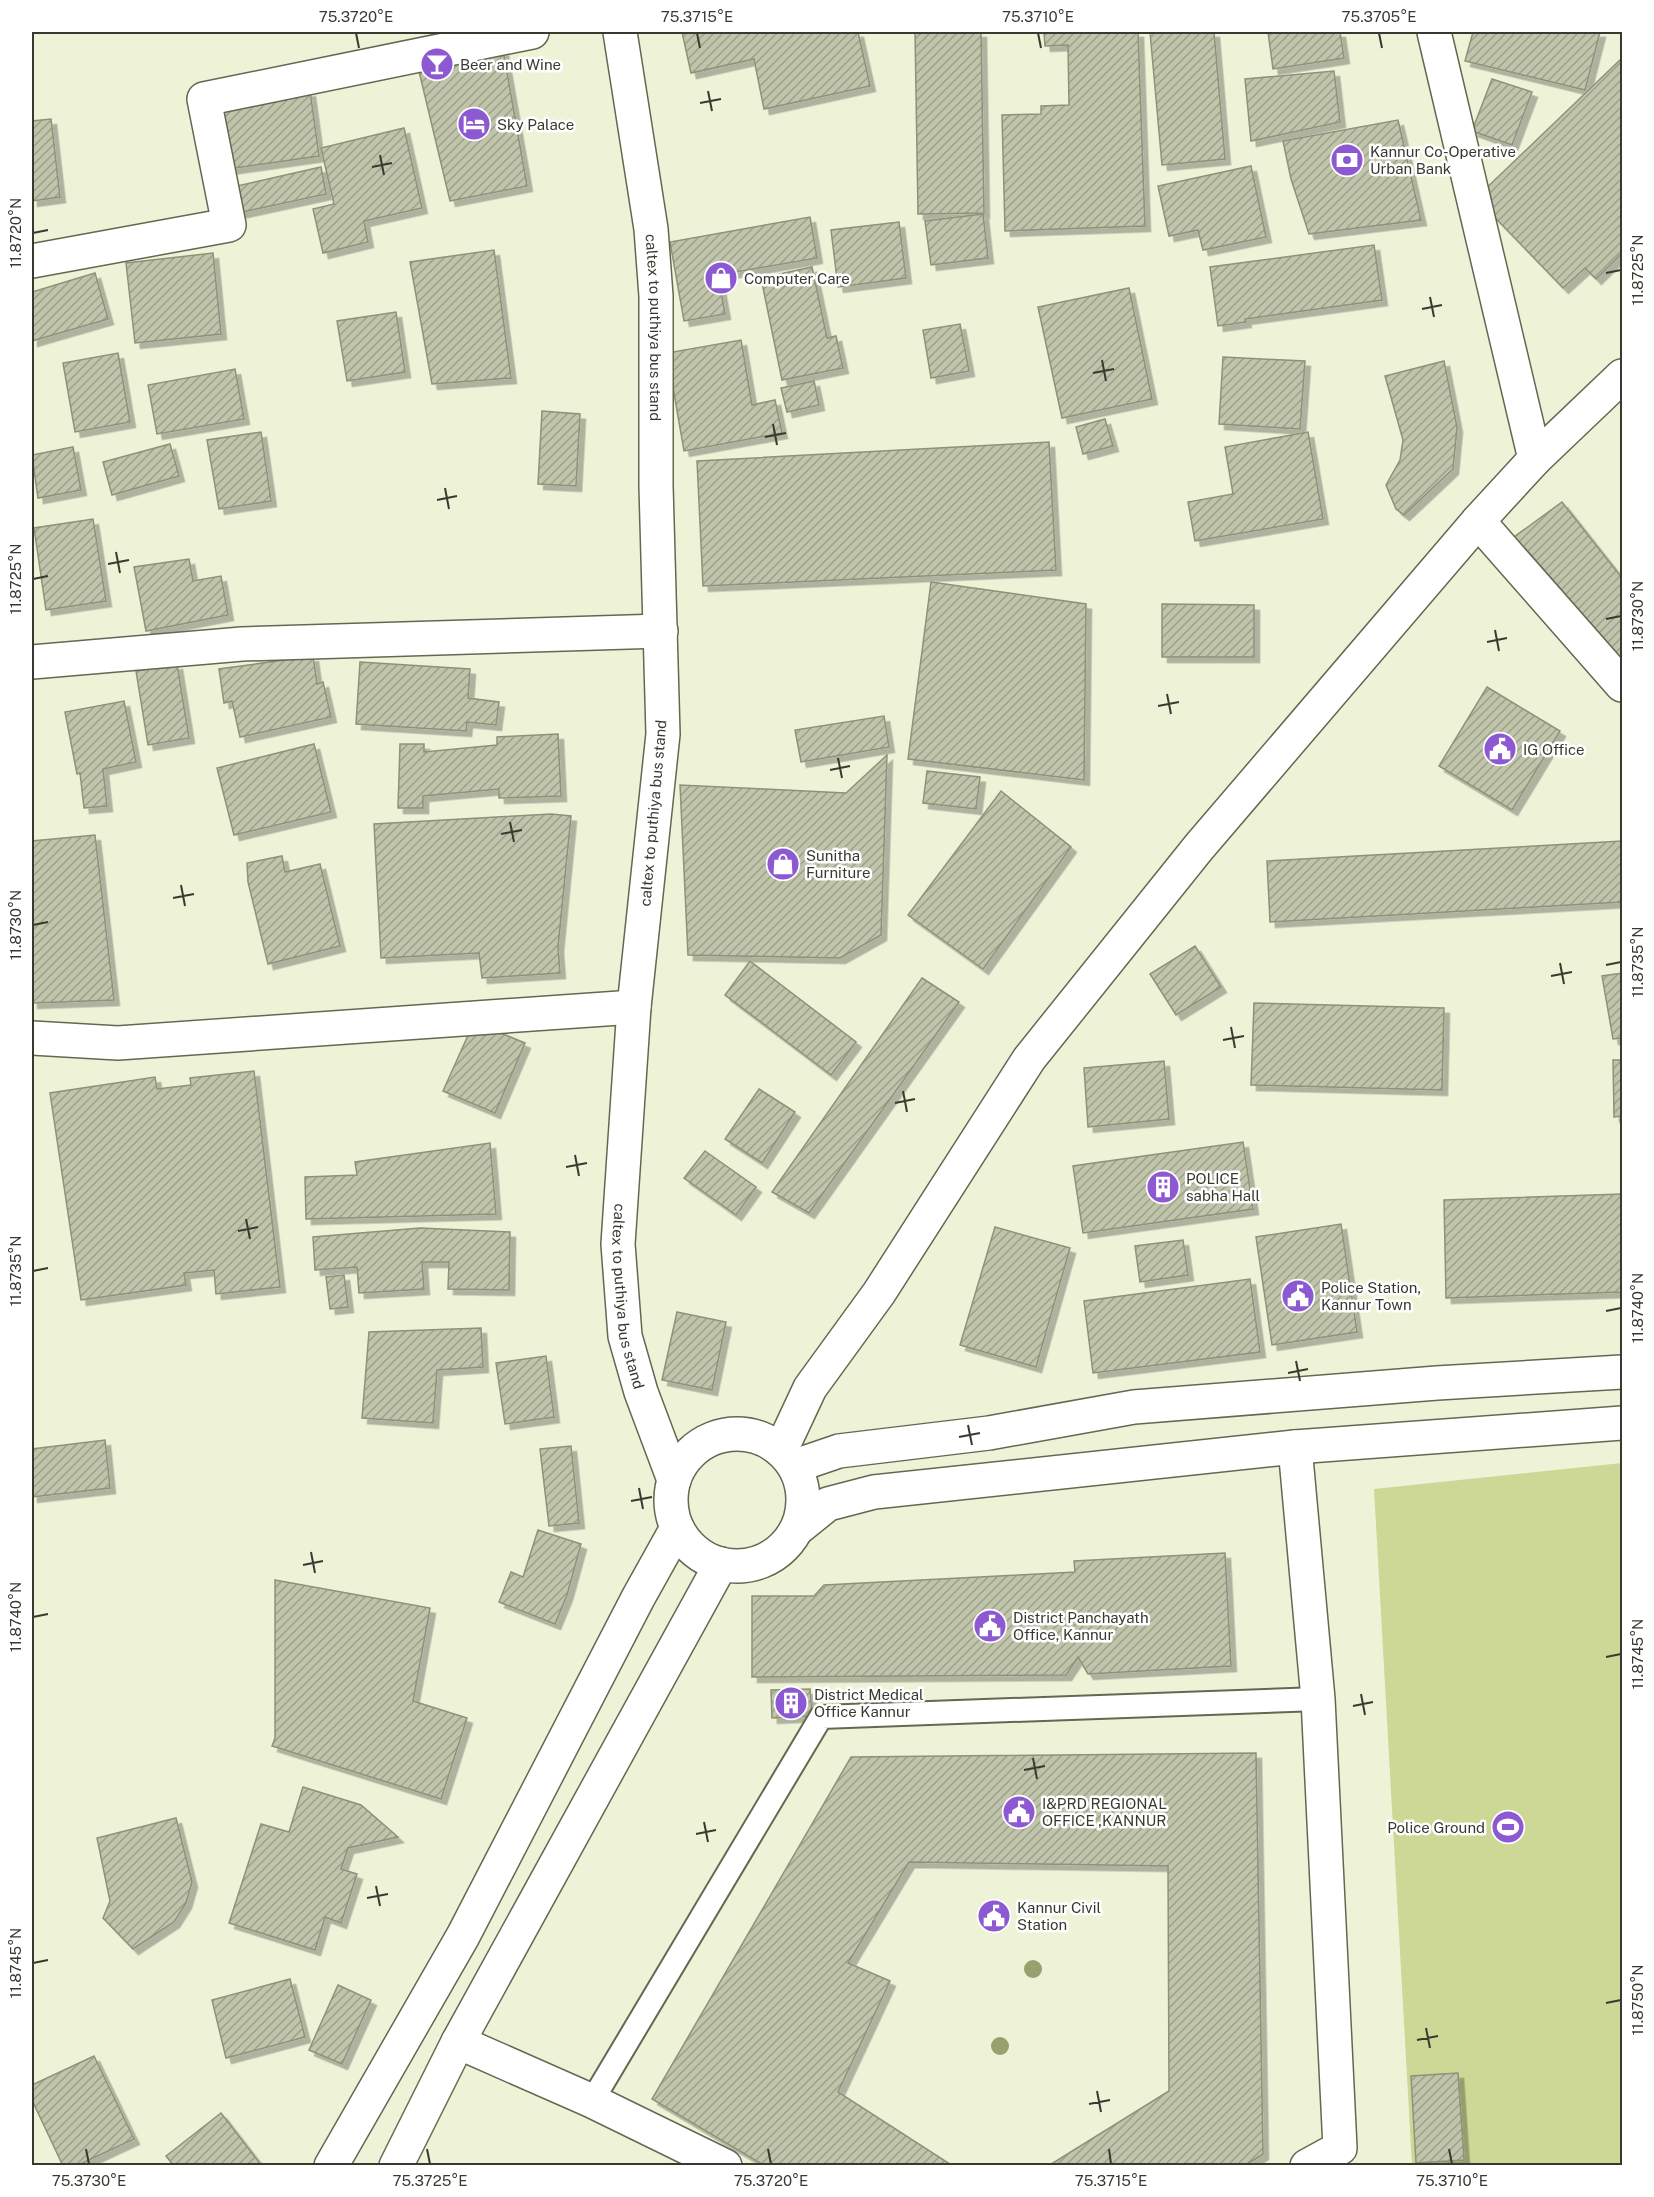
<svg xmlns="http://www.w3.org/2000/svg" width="1654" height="2197" font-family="'Public Sans',sans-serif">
<defs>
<pattern id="building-hatch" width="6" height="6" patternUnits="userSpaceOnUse" patternTransform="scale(1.5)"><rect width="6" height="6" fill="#bfc4aa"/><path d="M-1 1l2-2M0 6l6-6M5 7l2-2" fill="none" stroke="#9ca08b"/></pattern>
<filter id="shadow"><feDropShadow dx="5.5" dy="5.5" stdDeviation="0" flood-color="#0004"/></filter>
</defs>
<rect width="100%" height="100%" fill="#eef3d8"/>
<path fill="#cdd796" d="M1622 1463V2165H1412L1374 1489Z"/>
<g fill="url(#building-hatch)" stroke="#8d9279" stroke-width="1.5" filter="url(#shadow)">
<path d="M682 32H858L870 86 764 109 754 59 691 73Z"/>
<path d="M915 32H981L984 213 918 214Z"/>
<path d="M1044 32H1138L1145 226 1005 231 1002 115 1041 114V106L1069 105 1068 45 1045 46Z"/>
<path d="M1150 32H1214L1225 159 1162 165Z"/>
<path d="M1268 32H1340L1344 58 1273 69Z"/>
<path d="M1473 32H1600L1585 90 1465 61Z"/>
<path d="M503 50 527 186 450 201 417 63Z"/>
<path d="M1622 58V253L1596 279 1585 268 1563 288 1476 198Z"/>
<path d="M1334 71 1340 122 1251 141 1245 79Z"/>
<path d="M1492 79 1532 92 1512 145 1472 131Z"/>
<path d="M310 91 319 156 228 169 218 105Z"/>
<path d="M51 119 60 197 32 201V121Z"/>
<path d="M1398 120 1421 220 1309 234 1291 179 1283 141Z"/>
<path d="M404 128 422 208 364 221 368 242 323 253 313 209 334 204 321 148Z"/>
<path d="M1251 166 1266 237 1203 250 1198 230 1169 236 1158 186Z"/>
<path d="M321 167 326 194 233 214 228 188Z"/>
<path d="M983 214 988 258 931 265 925 221Z"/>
<path d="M810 217 817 258 718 275 725 314 684 321 670 242Z"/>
<path d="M899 222 906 278 838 287 831 230Z"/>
<path d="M1374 245 1382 300 1245 319 1246 322 1218 326 1210 267Z"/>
<path d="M494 250 511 378 432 384 410 262Z"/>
<path d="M213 253 221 334 135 343 126 263Z"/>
<path d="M812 267 827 338 836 336 843 368 782 380 761 278Z"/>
<path d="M95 273 108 319 32 341V292Z"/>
<path d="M1129 288 1152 399 1062 418 1038 307Z"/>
<path d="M396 312 405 372 347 381 337 321Z"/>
<path d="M960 324 969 371 931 378 923 330Z"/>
<path d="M741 340 752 405 775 400 782 433 684 451 667 353Z"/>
<path d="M118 353 130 422 75 432 63 363Z"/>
<path d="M1223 357 1305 361 1300 429 1219 424Z"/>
<path d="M1444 361 1457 427 1453 469 1404 515 1396 509 1386 485 1400 460 1403 440 1385 376Z"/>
<path d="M235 369 244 419 157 434 148 385Z"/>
<path d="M814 381 819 405 787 412 781 388Z"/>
<path d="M542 411 580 414 576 486 538 484Z"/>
<path d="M1105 419 1113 446 1083 454 1076 427Z"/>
<path d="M261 432 271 501 219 509 207 440Z"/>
<path d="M1308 432 1323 519 1195 541 1188 502 1233 494 1225 447Z"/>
<path d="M1049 442 1056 570 703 586 697 461Z"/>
<path d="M170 444 179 476 112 495 103 462Z"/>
<path d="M73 447 81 490 38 498 32 455Z"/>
<path d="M1562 502 1622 578V659L1614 663 1514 537Z"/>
<path d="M93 519 106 601 46 610 34 528Z"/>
<path d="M189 559 193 581 221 576 228 615 146 631 134 567Z"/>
<path d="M931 582 1086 604 1084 780 908 759Z"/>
<path d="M1162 604 1254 605V657H1162Z"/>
<path d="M313 656 317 684 323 682 331 717 240 737 232 701 224 703 219 669Z"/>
<path d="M360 662 470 669 468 698 499 702 496 725 467 722 466 731 356 724Z"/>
<path d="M177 664 189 738 148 745 136 671Z"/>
<path d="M1487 687 1560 731 1512 810 1439 766Z"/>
<path d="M124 701 136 762 103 769 107 806 84 808 80 773 77 774 65 712Z"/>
<path d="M884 716 889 747 801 762 795 730Z"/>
<path d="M558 734 561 796 499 798V789L423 796V808H398L400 744H424V752L497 745V737Z"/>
<path d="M314 744 331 812 234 835 217 768Z"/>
<path d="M887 755 881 935 840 958 688 955 680 785 846 793Z"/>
<path d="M927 771 980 777 976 809 923 803Z"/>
<path d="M1001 791 1071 847 983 969 908 915Z"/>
<path d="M551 814 571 816 558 947 560 973 482 978 479 953 381 958 374 824Z"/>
<path d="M95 835 114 1000 32 1003V841Z"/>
<path d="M1622 841V902L1270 922 1267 861Z"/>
<path d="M282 856 285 872 320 864 340 946 268 964 248 882 247 863Z"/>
<path d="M1195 946 1221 987 1176 1015 1150 974Z"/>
<path d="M750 961 856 1042 831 1075 725 995Z"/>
<path d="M1622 973V1038L1613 1039 1602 976Z"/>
<path d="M922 978 959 1002 809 1213 772 1192Z"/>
<path d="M1254 1003 1444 1008 1442 1090 1251 1085Z"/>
<path d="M474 1022 525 1043 495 1113 443 1091Z"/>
<path d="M1613 1060H1622V1116L1614 1117Z"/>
<path d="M1164 1061 1169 1119 1088 1127 1084 1068Z"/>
<path d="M254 1071 280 1287 216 1294 214 1270 184 1273 186 1285 81 1300 50 1093 155 1077 157 1089 191 1085 190 1078Z"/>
<path d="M759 1089 795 1112 762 1163 725 1139Z"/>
<path d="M1243 1142 1253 1209 1083 1233 1073 1166Z"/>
<path d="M490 1143 496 1214 306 1219 305 1177 357 1175 355 1162Z"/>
<path d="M705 1151 756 1187 736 1215 684 1178Z"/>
<path d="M1622 1194V1292L1446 1298 1444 1200Z"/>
<path d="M1341 1224 1357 1332 1272 1345 1256 1237Z"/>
<path d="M995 1227 1070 1248 1036 1367 960 1345Z"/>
<path d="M420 1228 510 1232 509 1290 448 1289 449 1262H422L424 1289 359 1293 357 1267 315 1270 313 1237Z"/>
<path d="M1183 1240 1188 1275 1140 1282 1135 1246Z"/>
<path d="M344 1275 348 1307 330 1309 326 1277Z"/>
<path d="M1250 1279 1260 1352 1093 1373 1084 1301Z"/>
<path d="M677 1312 726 1322 712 1390 662 1380Z"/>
<path d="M481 1328 483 1367 437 1370 433 1423 362 1418 369 1332Z"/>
<path d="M546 1356 554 1417 505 1424 496 1363Z"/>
<path d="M105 1440 110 1488 32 1497V1449Z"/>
<path d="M571 1446 579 1523 549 1526 540 1449Z"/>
<path d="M538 1530 581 1544 567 1595 555 1624 499 1602 511 1572 523 1577Z"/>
<path d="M1225 1553 1231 1666 1088 1674 1078 1657 1066 1675 752 1677V1596H814L824 1585 1075 1572 1074 1561Z"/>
<path d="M275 1580 430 1608 413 1701 467 1718 441 1799 272 1746 275 1738Z"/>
<path d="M810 1689 812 1716 772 1718 771 1690Z"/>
<path d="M1256 1753 1263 2154 1244 2166H1048L1169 2091 1168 1866 909 1862 848 1963 890 1981 838 2092 953 2166H765L652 2099 851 1757Z"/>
<path d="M303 1787 361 1805 398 1837 348 1848 341 1869 357 1874 341 1923 325 1917 315 1950 229 1923 261 1824 289 1832Z"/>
<path d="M176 1818 192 1882 186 1903 174 1922 133 1949 103 1918 110 1901 97 1838Z"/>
<path d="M290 1979 305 2037 226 2058 212 2000Z"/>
<path d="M338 1985 371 2000 342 2064 309 2050Z"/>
<path d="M94 2056 134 2139 76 2166H63L32 2100V2085Z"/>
<path d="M1458 2073 1464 2160 1416 2163 1411 2076Z"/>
<path d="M221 2113 262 2166H174L166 2156Z"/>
</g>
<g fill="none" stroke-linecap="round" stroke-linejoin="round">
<g stroke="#646850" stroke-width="26">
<path id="lane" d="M592 2101 821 1717 1318 1699"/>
</g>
<g stroke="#646850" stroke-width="36">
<g id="street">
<path d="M32 261 229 225 204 99 532 32"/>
<path d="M1535 459 1622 376"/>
<path d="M1478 521 1622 685"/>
<path d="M32 662 242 644 661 631"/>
<path d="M32 1038 118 1043 634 1007"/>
<path d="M1295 1447 1318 1699 1340 2148 1307 2166"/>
<path d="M458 2042 592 2101 725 2166"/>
</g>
</g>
<g stroke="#646850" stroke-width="36">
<g id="secondary">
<path id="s1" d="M620 32 651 229 656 296V486L663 734 634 1007 618 1244 625 1336 641 1392 674 1480"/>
<circle cx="737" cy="1500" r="66"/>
<path d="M781 1450 810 1388 879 1293 1029 1059 1199 847 1478 521 1535 459 1434 32"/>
<path d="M795 1466 839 1451 989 1433 1134 1407 1437 1383 1622 1372"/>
<path d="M797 1529 828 1504 874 1492 1295 1447 1622 1423"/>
<path d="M331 2166 463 1936 638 1598 677 1528"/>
<path d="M396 2166 458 2042 721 1564"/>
</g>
</g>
<use href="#lane" stroke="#fff" stroke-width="22"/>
<use href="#street" stroke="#fff" stroke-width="33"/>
<use href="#secondary" stroke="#fff" stroke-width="33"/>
</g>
<g fill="#999f6d">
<circle cx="1033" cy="1969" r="9"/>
<circle cx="1000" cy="2046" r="9"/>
</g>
<path fill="none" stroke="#383a2f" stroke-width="2" d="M356 33 359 48M697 33 700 48M1038 33 1041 48M1379 33 1382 48M708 91 712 111M700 103 721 99M380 155 384 175M372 167 392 163M33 233 48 230M1606 273 1621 270M1430 297 1434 317M1422 309 1442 305M1102 360 1106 381M1093 373 1114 369M773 424 777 445M765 437 786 433M445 488 449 509M437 500 457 496M116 552 120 573M108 564 129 560M33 579 48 576M1606 619 1621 616M1495 630 1499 651M1487 642 1507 638M1167 694 1171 714M1158 706 1179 702M838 758 842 778M830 770 850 766M510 822 514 842M501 834 522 830M181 885 185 906M173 898 194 894M33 925 48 922M1560 963 1564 984M1606 965 1621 962M1551 976 1572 972M1231 1027 1235 1048M1223 1040 1244 1036M903 1091 907 1112M895 1103 915 1099M575 1155 579 1176M566 1167 587 1163M246 1219 250 1239M238 1231 258 1227M33 1271 48 1268M1606 1311 1621 1308M1296 1361 1300 1381M1288 1373 1308 1369M968 1425 972 1445M959 1437 980 1433M639 1488 643 1509M631 1501 652 1497M311 1552 315 1573M303 1565 323 1561M33 1617 48 1614M1606 1657 1621 1654M1361 1694 1365 1715M1353 1706 1373 1702M1033 1758 1037 1779M1024 1770 1045 1766M704 1822 708 1842M696 1834 716 1830M376 1886 380 1906M367 1898 388 1894M33 1963 48 1960M1606 2003 1621 2000M1426 2028 1430 2048M1417 2040 1438 2036M1097 2091 1101 2112M1089 2104 1110 2100M86 2149 89 2164M427 2149 430 2164M768 2149 771 2164M1109 2149 1111 2164M1449 2149 1452 2164"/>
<defs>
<g id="bar-disc" transform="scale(1.725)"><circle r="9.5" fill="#8d59d2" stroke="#fff"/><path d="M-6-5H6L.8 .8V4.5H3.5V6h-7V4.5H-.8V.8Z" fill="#fff"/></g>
<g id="hotel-disc" transform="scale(1.725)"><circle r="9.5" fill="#8d59d2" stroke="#fff"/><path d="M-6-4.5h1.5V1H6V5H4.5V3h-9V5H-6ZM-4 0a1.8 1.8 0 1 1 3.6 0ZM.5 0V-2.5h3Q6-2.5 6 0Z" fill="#fff"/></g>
<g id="bank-disc" transform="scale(1.725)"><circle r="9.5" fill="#8d59d2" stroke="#fff"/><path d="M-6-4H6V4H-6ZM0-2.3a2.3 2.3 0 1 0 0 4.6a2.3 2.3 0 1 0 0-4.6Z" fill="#fff"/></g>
<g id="shop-disc" transform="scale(1.725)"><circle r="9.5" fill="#8d59d2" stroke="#fff"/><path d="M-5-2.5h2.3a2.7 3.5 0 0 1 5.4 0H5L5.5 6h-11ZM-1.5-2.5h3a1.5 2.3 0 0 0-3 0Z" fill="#fff"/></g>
<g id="civic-disc" transform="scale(1.725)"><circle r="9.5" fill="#8d59d2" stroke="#fff"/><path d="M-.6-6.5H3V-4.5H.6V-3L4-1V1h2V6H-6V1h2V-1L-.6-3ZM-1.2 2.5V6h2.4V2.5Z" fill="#fff"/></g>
<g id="building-disc" transform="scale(1.725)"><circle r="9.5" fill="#8d59d2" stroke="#fff"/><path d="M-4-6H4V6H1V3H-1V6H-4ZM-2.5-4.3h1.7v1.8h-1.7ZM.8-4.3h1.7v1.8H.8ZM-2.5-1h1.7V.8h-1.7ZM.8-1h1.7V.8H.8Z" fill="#fff"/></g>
<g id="stadium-disc" transform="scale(1.725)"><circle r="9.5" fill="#8d59d2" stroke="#fff"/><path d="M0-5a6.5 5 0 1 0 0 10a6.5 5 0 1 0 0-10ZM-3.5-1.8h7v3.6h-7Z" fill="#fff"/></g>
</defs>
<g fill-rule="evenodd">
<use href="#bar-disc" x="437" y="64"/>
<use href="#hotel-disc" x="474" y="124"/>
<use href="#bank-disc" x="1347" y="160"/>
<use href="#shop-disc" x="721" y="278"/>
<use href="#civic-disc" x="1500" y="749"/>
<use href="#shop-disc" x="783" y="864"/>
<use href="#building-disc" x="1163" y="1187"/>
<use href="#civic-disc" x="1298" y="1296"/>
<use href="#civic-disc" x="990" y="1626"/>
<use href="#building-disc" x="791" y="1703"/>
<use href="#civic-disc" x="1019" y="1812"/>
<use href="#stadium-disc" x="1508" y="1827"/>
<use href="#civic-disc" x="994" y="1916"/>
</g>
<g text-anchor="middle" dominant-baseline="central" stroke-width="5" stroke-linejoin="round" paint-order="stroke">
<g font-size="15" fill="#383a2f" stroke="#fff" text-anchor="start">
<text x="460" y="64">Beer and Wine</text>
<text x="497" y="124">Sky Palace</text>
<text x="1370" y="151">Kannur Co-Operative<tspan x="1370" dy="17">Urban Bank</tspan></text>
<text x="744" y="278">Computer Care</text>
<text x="1523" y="749">IG Office</text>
<text x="806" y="855">Sunitha<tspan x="806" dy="17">Furniture</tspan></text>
<text x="1186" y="1178">POLICE<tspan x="1186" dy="17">sabha Hall</tspan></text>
<text x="1321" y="1287">Police Station,<tspan x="1321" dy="17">Kannur Town</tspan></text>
<text x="1013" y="1617">District Panchayath<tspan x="1013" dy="17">Office, Kannur</tspan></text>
<text x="814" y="1694">District Medical<tspan x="814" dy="17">Office Kannur</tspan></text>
<text x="1042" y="1803">I&amp;PRD REGIONAL<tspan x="1042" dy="17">OFFICE ,KANNUR</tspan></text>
<text x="1485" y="1827" text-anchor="end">Police Ground</text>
<text x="1017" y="1907">Kannur Civil<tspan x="1017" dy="17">Station</tspan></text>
</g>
<g font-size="15" fill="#383a2f" stroke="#fff">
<text stroke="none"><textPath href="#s1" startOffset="298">caltex to puthiya bus stand</textPath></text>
<text transform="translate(653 813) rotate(-85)">caltex to puthiya bus stand</text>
<text stroke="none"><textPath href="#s1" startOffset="1270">caltex to puthiya bus stand</textPath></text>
</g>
</g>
<rect width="1654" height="2197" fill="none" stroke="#ffffff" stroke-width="66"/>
<rect x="33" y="33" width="1588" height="2131" fill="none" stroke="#383a2f" stroke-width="2"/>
<g font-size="15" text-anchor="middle" fill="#383a2f">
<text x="356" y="22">75.3720°E</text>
<text x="697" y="22">75.3715°E</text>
<text x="1038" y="22">75.3710°E</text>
<text x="1379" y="22">75.3705°E</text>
<text transform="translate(16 233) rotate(-90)" y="5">11.8720°N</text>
<text transform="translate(1638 270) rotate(-90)" y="5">11.8725°N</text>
<text transform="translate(16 579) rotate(-90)" y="5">11.8725°N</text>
<text transform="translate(1638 616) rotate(-90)" y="5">11.8730°N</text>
<text transform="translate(16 925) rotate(-90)" y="5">11.8730°N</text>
<text transform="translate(1638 962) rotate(-90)" y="5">11.8735°N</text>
<text transform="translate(16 1271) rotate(-90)" y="5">11.8735°N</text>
<text transform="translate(1638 1308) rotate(-90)" y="5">11.8740°N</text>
<text transform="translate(16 1617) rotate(-90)" y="5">11.8740°N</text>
<text transform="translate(1638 1654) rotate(-90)" y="5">11.8745°N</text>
<text transform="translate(16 1963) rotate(-90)" y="5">11.8745°N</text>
<text transform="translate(1638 2000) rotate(-90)" y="5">11.8750°N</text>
<text x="89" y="2186">75.3730°E</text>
<text x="430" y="2186">75.3725°E</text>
<text x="771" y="2186">75.3720°E</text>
<text x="1111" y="2186">75.3715°E</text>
<text x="1452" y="2186">75.3710°E</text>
</g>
</svg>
